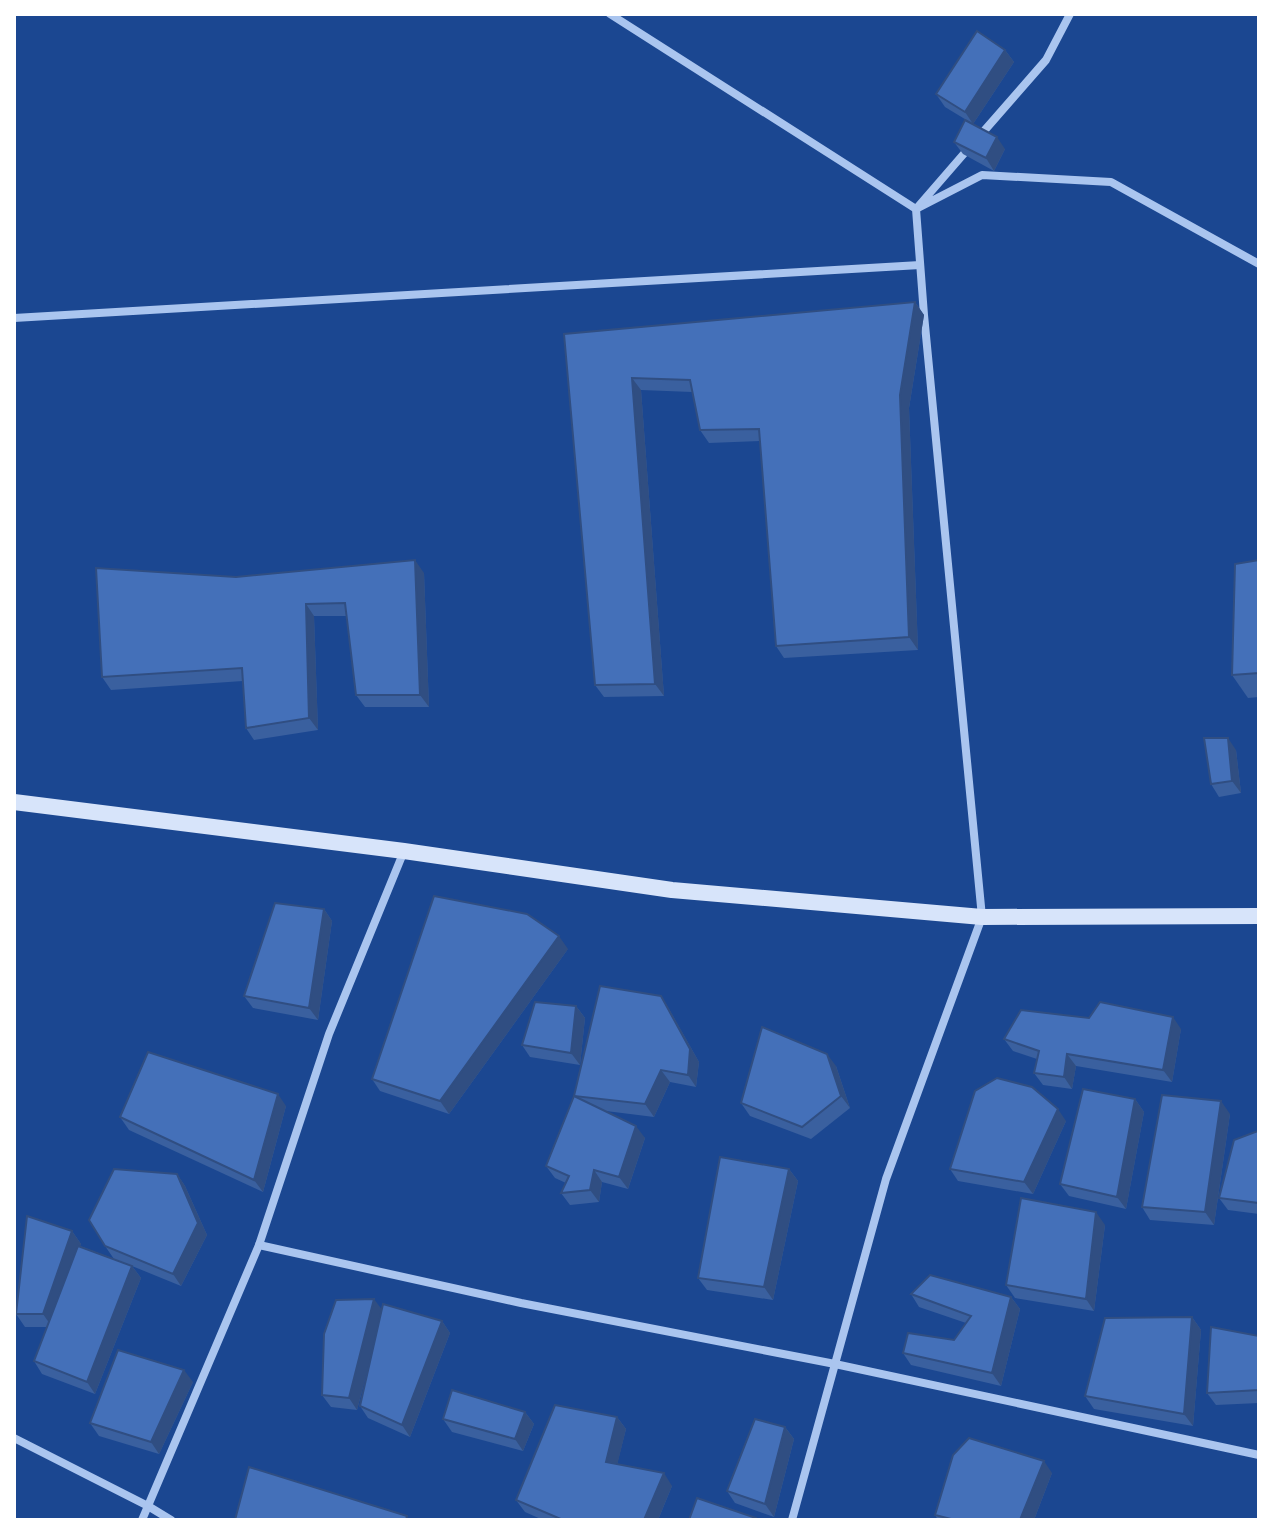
<svg xmlns="http://www.w3.org/2000/svg" width="1273" height="1534" font-family="'Roboto Condensed',sans-serif">
<rect width="100%" height="100%" fill="#1b4791"/>
<g fill="none" stroke-linecap="round" stroke-linejoin="round">
<g stroke="#aac5ef" stroke-width="8">
<path d="M610 14 916 209 924 315 982 917 886 1179 792 1520"/>
<path d="M977 139 1046 60 1070 14"/>
<path d="M968 149 916 209 982 175 1111 182 1259 264"/>
<path d="M14 318 920 265"/>
<path d="M259 1245 521 1303 835 1364 1259 1455"/>
<path d="M14 1438 148 1506 171 1520"/>
<path d="M142 1520 259 1245 329 1034 404 851"/>
</g>
<path stroke="#d7e4fa" stroke-width="16" d="M14 802 404 851 672 890 982 917 1259 916"/>
</g>
<g fill="#3a609f">
<path d="M1005 50 1014 62 973 124 945 107 936 94Z"/>
<path d="M954 142 1005 149 994 171 963 154Z"/>
<path d="M915 302 924 315 909 408 918 650 784 658 776 646 760 441 709 443 700 430 692 392 641 390 664 696 604 697 595 685 564 334Z"/>
<path d="M1259 560V697L1248 698 1232 675Z"/>
<path d="M424 573 429 707H365L356 695 347 616H314L318 730 254 740 246 728 243 681 111 690 102 677 236 577Z"/>
<path d="M1236 750 1241 793 1219 797 1211 784Z"/>
<path d="M324 909 332 921 318 1020 253 1008 244 996Z"/>
<path d="M568 949 449 1114 380 1091 372 1079Z"/>
<path d="M661 996 669 1009 699 1062 696 1087 670 1082 654 1117 606 1111 645 1138 628 1189 602 1182 599 1202 570 1205 561 1193 566 1183 555 1178 546 1166 574 1096Z"/>
<path d="M576 1006 585 1018 580 1065 530 1057 522 1045Z"/>
<path d="M1181 1029 1172 1082 1076 1066 1072 1089 1043 1085 1034 1073 1037 1059 1013 1051 1004 1039Z"/>
<path d="M836 1066 850 1108 811 1139 750 1116 741 1103Z"/>
<path d="M1135 1099 1144 1112 1126 1209 1069 1196 1060 1184Z"/>
<path d="M286 1106 263 1192 129 1130 120 1117Z"/>
<path d="M1230 1114 1214 1225 1150 1220 1142 1207Z"/>
<path d="M1066 1121 1033 1194 958 1181 950 1169Z"/>
<path d="M1259 1128V1214L1228 1210 1219 1198Z"/>
<path d="M789 1169 798 1181 773 1300 707 1290 698 1278Z"/>
<path d="M177 1174 185 1186 207 1235 181 1286 132 1266 141 1278 95 1394 42 1374 34 1361 47 1327H25L16 1314 72 1231 81 1244 80 1246 114 1259 105 1246Z"/>
<path d="M1105 1225 1094 1311 1015 1298 1006 1285Z"/>
<path d="M911 1294 1011 1297 1020 1309 1001 1386 911 1365 903 1353 954 1340 966 1323 919 1307Z"/>
<path d="M382 1310 442 1321 450 1333 410 1437 368 1418 360 1406 370 1360 357 1410 331 1407 322 1395Z"/>
<path d="M1192 1317 1201 1330 1193 1426 1094 1409 1085 1396Z"/>
<path d="M1259 1336V1403L1216 1405 1207 1393Z"/>
<path d="M193 1382 159 1454 99 1436 90 1423Z"/>
<path d="M525 1412 534 1424 523 1451 452 1432 443 1419Z"/>
<path d="M617 1417 626 1429 617 1464 672 1486 658 1520H543L525 1512 516 1500Z"/>
<path d="M785 1427 794 1439 774 1517 735 1503 727 1491Z"/>
<path d="M1052 1473 1034 1520H938L935 1515Z"/>
</g>
<g fill="#304e82">
<path d="M1005 50 1014 62 973 124 965 112Z"/>
<path d="M997 137 1005 149 994 171 986 158Z"/>
<path d="M915 302 924 315 909 408 918 650 909 637 900 395Z"/>
<path d="M632 378 641 390 664 696 655 684Z"/>
<path d="M415 560 424 573 429 707 420 695Z"/>
<path d="M306 604 314 616 318 730 309 718Z"/>
<path d="M1228 738 1236 750 1241 793 1232 781Z"/>
<path d="M324 909 332 921 318 1020 309 1008Z"/>
<path d="M559 936 568 949 449 1114 440 1101Z"/>
<path d="M661 996 669 1009 699 1062 696 1087 688 1075Z"/>
<path d="M576 1006 585 1018 580 1065 571 1053Z"/>
<path d="M1173 1017 1181 1029 1172 1082 1163 1070Z"/>
<path d="M827 1054 836 1066 850 1108 841 1096Z"/>
<path d="M1067 1054 1076 1066 1072 1089 1064 1077Z"/>
<path d="M661 1070 670 1082 654 1117 645 1104Z"/>
<path d="M278 1094 286 1106 263 1192 254 1180Z"/>
<path d="M1135 1099 1144 1112 1126 1209 1117 1197Z"/>
<path d="M1221 1101 1230 1114 1214 1225 1205 1212Z"/>
<path d="M1058 1109 1066 1121 1033 1194 1024 1182Z"/>
<path d="M636 1126 645 1138 628 1189 619 1177Z"/>
<path d="M789 1169 798 1181 773 1300 764 1287Z"/>
<path d="M594 1170 602 1182 599 1202 590 1190Z"/>
<path d="M177 1174 185 1186 207 1235 181 1286 173 1274Z"/>
<path d="M1096 1212 1105 1225 1094 1311 1086 1299Z"/>
<path d="M72 1231 81 1244 52 1327 43 1314Z"/>
<path d="M132 1266 141 1278 95 1394 87 1382Z"/>
<path d="M1011 1297 1020 1309 1001 1386 992 1373Z"/>
<path d="M374 1299 383 1311 357 1410 349 1398Z"/>
<path d="M1192 1317 1201 1330 1193 1426 1184 1414Z"/>
<path d="M442 1321 450 1333 410 1437 402 1425Z"/>
<path d="M184 1370 193 1382 159 1454 151 1442Z"/>
<path d="M525 1412 534 1424 523 1451 515 1439Z"/>
<path d="M617 1417 626 1429 615 1474 606 1462Z"/>
<path d="M785 1427 794 1439 774 1517 765 1504Z"/>
<path d="M1044 1461 1052 1473 1034 1520H1020Z"/>
<path d="M664 1473 672 1486 658 1520H644Z"/>
</g>
<g fill="#4470b9" stroke="#304e82" stroke-width="2">
<path d="M977 31 1005 50 965 112 936 94Z"/>
<path d="M965 120 997 137 986 158 954 142Z"/>
<path d="M915 302 900 395 909 637 776 646 759 429 700 430 690 380 632 378 655 684 595 685 564 334Z"/>
<path d="M415 560 420 695H356L345 603 306 604 309 718 246 728 242 668 102 677 96 568 236 577Z"/>
<path d="M1259 560V673L1232 675 1235 564Z"/>
<path d="M1204 738H1228L1232 781 1211 784Z"/>
<path d="M434 896 527 914 559 936 440 1101 372 1079Z"/>
<path d="M275 903 324 909 309 1008 244 996Z"/>
<path d="M600 986 661 996 690 1049 688 1075 661 1070 645 1104 574 1096Z"/>
<path d="M535 1002 576 1006 571 1053 522 1045Z"/>
<path d="M1100 1002 1173 1017 1163 1070 1067 1054 1064 1077 1034 1073 1039 1051 1004 1039 1021 1010 1089 1018Z"/>
<path d="M762 1027 827 1054 841 1096 802 1127 741 1103Z"/>
<path d="M148 1052 278 1094 254 1180 120 1117Z"/>
<path d="M997 1078 1032 1087 1058 1109 1024 1182 950 1169 975 1091Z"/>
<path d="M1083 1089 1135 1099 1117 1197 1060 1184Z"/>
<path d="M1162 1095 1221 1101 1205 1212 1142 1207Z"/>
<path d="M574 1096 636 1126 619 1177 594 1170 590 1190 561 1193 569 1176 546 1166Z"/>
<path d="M1259 1128V1203L1219 1198 1234 1140 1258 1131Z"/>
<path d="M720 1157 789 1169 764 1287 698 1278Z"/>
<path d="M114 1169 177 1174 198 1223 173 1274 105 1246 89 1220Z"/>
<path d="M1021 1198 1096 1212 1086 1299 1006 1285Z"/>
<path d="M27 1216 72 1231 43 1314H16Z"/>
<path d="M78 1246 132 1266 87 1382 34 1361Z"/>
<path d="M930 1275 1011 1297 992 1373 903 1353 908 1333 954 1340 971 1316 911 1294Z"/>
<path d="M374 1299 349 1398 322 1395 324 1334 336 1300Z"/>
<path d="M383 1304 442 1321 402 1425 360 1406Z"/>
<path d="M1192 1317 1184 1414 1085 1396 1105 1318Z"/>
<path d="M1211 1327 1259 1336V1390L1207 1393Z"/>
<path d="M118 1350 184 1370 151 1442 90 1423Z"/>
<path d="M452 1390 525 1412 515 1439 443 1419Z"/>
<path d="M555 1405 617 1417 606 1462 664 1473 644 1520H563L516 1500Z"/>
<path d="M755 1419 785 1427 765 1504 727 1491Z"/>
<path d="M969 1438 1044 1461 1020 1520H955L935 1515 953 1455Z"/>
<path d="M249 1467 407 1516 406 1520H235Z"/>
<path d="M697 1498 756 1518 755 1520H689Z"/>
</g>
<rect width="1273" height="1534" fill="none" stroke="#ffffff" stroke-width="32"/>
</svg>
